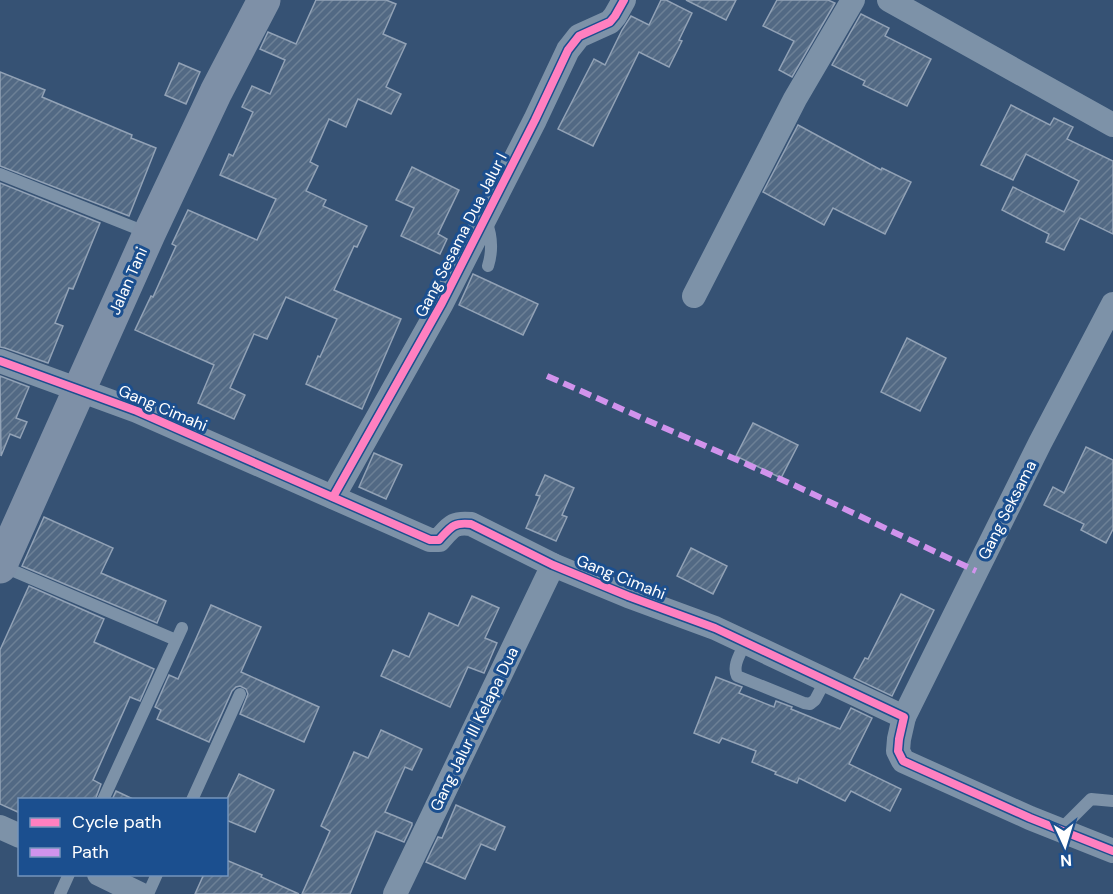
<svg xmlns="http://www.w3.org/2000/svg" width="1113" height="894" font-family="'DM Sans',sans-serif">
<defs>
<pattern id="building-hatch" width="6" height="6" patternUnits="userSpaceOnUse" patternTransform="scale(1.5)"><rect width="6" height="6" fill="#526984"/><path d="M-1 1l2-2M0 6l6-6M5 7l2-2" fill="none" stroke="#6c8096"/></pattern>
</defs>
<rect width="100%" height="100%" fill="#365274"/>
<g fill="url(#building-hatch)" stroke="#92a2b6" stroke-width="1.5">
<path d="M316 0H386L396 4 383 34 406 44 386 87 401 94 391 114 358 99 346 127 329 119 310 162 318 166 306 191 326 200 323 206 367 226 357 247 354 246 334 290 401 319 362 409 306 384 318 356 320 357 337 319 286 297 267 339 254 334 230 388 245 395 234 419 198 403 214 365 135 330 151 296 153 297 176 246 172 244 188 210 257 240 276 199 220 175 229 154 233 156 253 112 242 107 252 86 270 94 285 60 260 49 268 32 296 44Z"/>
<path d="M661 0H666L692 13 679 40 682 41 669 67 639 52 593 146 558 129 594 59 605 65 622 30 631 16 649 25Z"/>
<path d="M686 0H736L726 20Z"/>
<path d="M777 0H828L835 3 792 77 779 70 794 41 763 26Z"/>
<path d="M861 14 889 28 885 36 931 59 907 106 863 85 865 81 832 65Z"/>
<path d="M179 63 200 72 186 104 165 95Z"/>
<path d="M0 72 45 90 42 97 132 135 131 138 156 148 129 216 0 166Z"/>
<path d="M1011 105 1050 125 1054 118 1073 127 1067 139 1113 161V234L1080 218 1064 250 1046 242 1049 234 1002 210 1013 187 1064 212 1079 181 1026 154 1013 180 981 165Z"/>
<path d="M798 125 881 170 882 168 911 182 885 234 833 208 824 225 763 192Z"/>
<path d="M412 167 459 190 438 234 447 239 440 254 401 236 414 208 396 200Z"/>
<path d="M0 183 100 223 73 289 69 288 55 323 63 326 48 363 5 348 0 347Z"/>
<path d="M473 274 538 304 523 335 459 305Z"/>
<path d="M907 338 946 358 920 411 881 392Z"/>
<path d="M0 376 29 387 16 418 27 422 20 438 10 434 1 456Z"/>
<path d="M753 423 798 445 781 478 736 456Z"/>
<path d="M1086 447 1113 460V529L1106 543 1081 530 1084 524 1044 505 1053 487 1064 493Z"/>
<path d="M374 453 402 465 386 499 359 487Z"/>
<path d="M545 475 574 488 562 515 567 517 556 541 526 528 540 496 536 495Z"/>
<path d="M44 517 113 548 101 573 166 601 157 623 22 566Z"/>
<path d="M691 548 727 566 713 594 677 576Z"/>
<path d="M29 586 104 619 94 642 154 669 140 701 130 697 93 780 101 784 95 800H20V813L0 804V650Z"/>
<path d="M901 594 934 610 892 696 854 678 865 658 868 659Z"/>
<path d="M472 596 499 608 485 638 497 643 484 673 468 667 450 707 381 676 393 650 409 657 429 613 458 626Z"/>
<path d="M211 605 261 627 241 672 319 707 304 742 240 714 248 694 246 689 240 686 236 687 232 691 209 742 157 719 161 710 155 707 169 675 178 679Z"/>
<path d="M716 677 742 687 739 693 774 707 776 701 792 707 791 709 840 729 851 708 872 718 849 764 901 789 890 811 851 791 845 801 799 778 797 783 775 774 776 772 752 762 756 751 722 738 719 743 694 733Z"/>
<path d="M381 730 422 749 412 770 405 767 385 812 412 823V825L404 842 376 831 350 894H302L330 831 321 826 354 752 368 758Z"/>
<path d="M239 774 274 790 255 832 226 820V801Z"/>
<path d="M116 791 135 800H112Z"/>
<path d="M456 805 505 827 495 850 481 844 465 879 426 862 438 837 442 838Z"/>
<path d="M226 860 262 875 261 877 299 894H195L204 874H226Z"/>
</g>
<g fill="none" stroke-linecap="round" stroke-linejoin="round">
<g stroke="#7d92a8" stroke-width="12">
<path d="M0 174 148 233"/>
<path d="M486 221C492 236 493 250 488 266"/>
<path d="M2 566 176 640"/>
<path d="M745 643C741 653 732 665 737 676L804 703 810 704 815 700 825 681"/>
<path d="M103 800 182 628"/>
<path d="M192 800 240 694"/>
<path d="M1061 829 1091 799 1113 801"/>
<path d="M60 894 69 874"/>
<path d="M148 894 157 874"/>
</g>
<g stroke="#7d92a8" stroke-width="24">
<path d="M889 0 1113 125"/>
<path d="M694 296 795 99 853 0"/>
<path d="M0 361 137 411 430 540H439C451 527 453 522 471 524L553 565 628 596 715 628 904 717 899 739 898 751 903 761 1030 818 1113 851"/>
<path d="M333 497 442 303 535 120 568 50 579 36 610 22 615 16 624 0"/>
<path d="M904 717 1040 443 1113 304"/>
<path d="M0 827 20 836"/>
<path d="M99 874 140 894"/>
<path d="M395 894 553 565"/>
</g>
<path stroke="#7e90a7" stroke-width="33" d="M0 567 149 234 216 92 264 0"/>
<path stroke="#d193ec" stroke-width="6" stroke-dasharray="12 6" stroke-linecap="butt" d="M547 376 796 486 976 571"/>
<g stroke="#1b4f8f" stroke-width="11">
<g id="cycleway">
<path d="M0 361 137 411 430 540H439C451 527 453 522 471 524L553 565 628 596 715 628 904 717 899 739 898 751 903 761 1030 818 1113 851"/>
<path d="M333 497 442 303 535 120 568 50 579 36 610 22 615 16 624 0"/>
</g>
</g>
<use href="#cycleway" stroke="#ff80c0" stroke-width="8"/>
</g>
<g text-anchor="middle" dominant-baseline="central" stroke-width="6" stroke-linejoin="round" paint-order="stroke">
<g font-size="16" fill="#fff" stroke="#1b4f8f">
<text transform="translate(461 235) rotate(-63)">Gang Sesama Dua Jalur I</text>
<text transform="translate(128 281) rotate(-66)">Jalan Tani</text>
<text transform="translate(163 408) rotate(23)">Gang Cimahi</text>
<text transform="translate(1007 510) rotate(-63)">Gang Seksama</text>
<text transform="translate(621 577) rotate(22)">Gang Cimahi</text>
<text transform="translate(474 729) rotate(-64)">Gang Jalur III Kelapa Dua</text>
</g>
</g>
<rect x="18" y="798" width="210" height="78" fill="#1b4f8f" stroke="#7695bc" stroke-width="1.5"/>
<rect x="30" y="818" width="30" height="9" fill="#ff80c0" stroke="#7695bc" stroke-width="1.5"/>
<text x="72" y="828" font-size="18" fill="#ffffff">Cycle path</text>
<rect x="30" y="848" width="30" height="9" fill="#d193ec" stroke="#7695bc" stroke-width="1.5"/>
<text x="72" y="858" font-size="18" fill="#ffffff">Path</text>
<g transform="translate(1065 846) rotate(176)" stroke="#1b4f8f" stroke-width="4.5" paint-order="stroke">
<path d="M0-4.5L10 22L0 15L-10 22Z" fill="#ffffff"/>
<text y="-9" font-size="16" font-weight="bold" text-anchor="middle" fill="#ffffff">N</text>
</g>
</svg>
